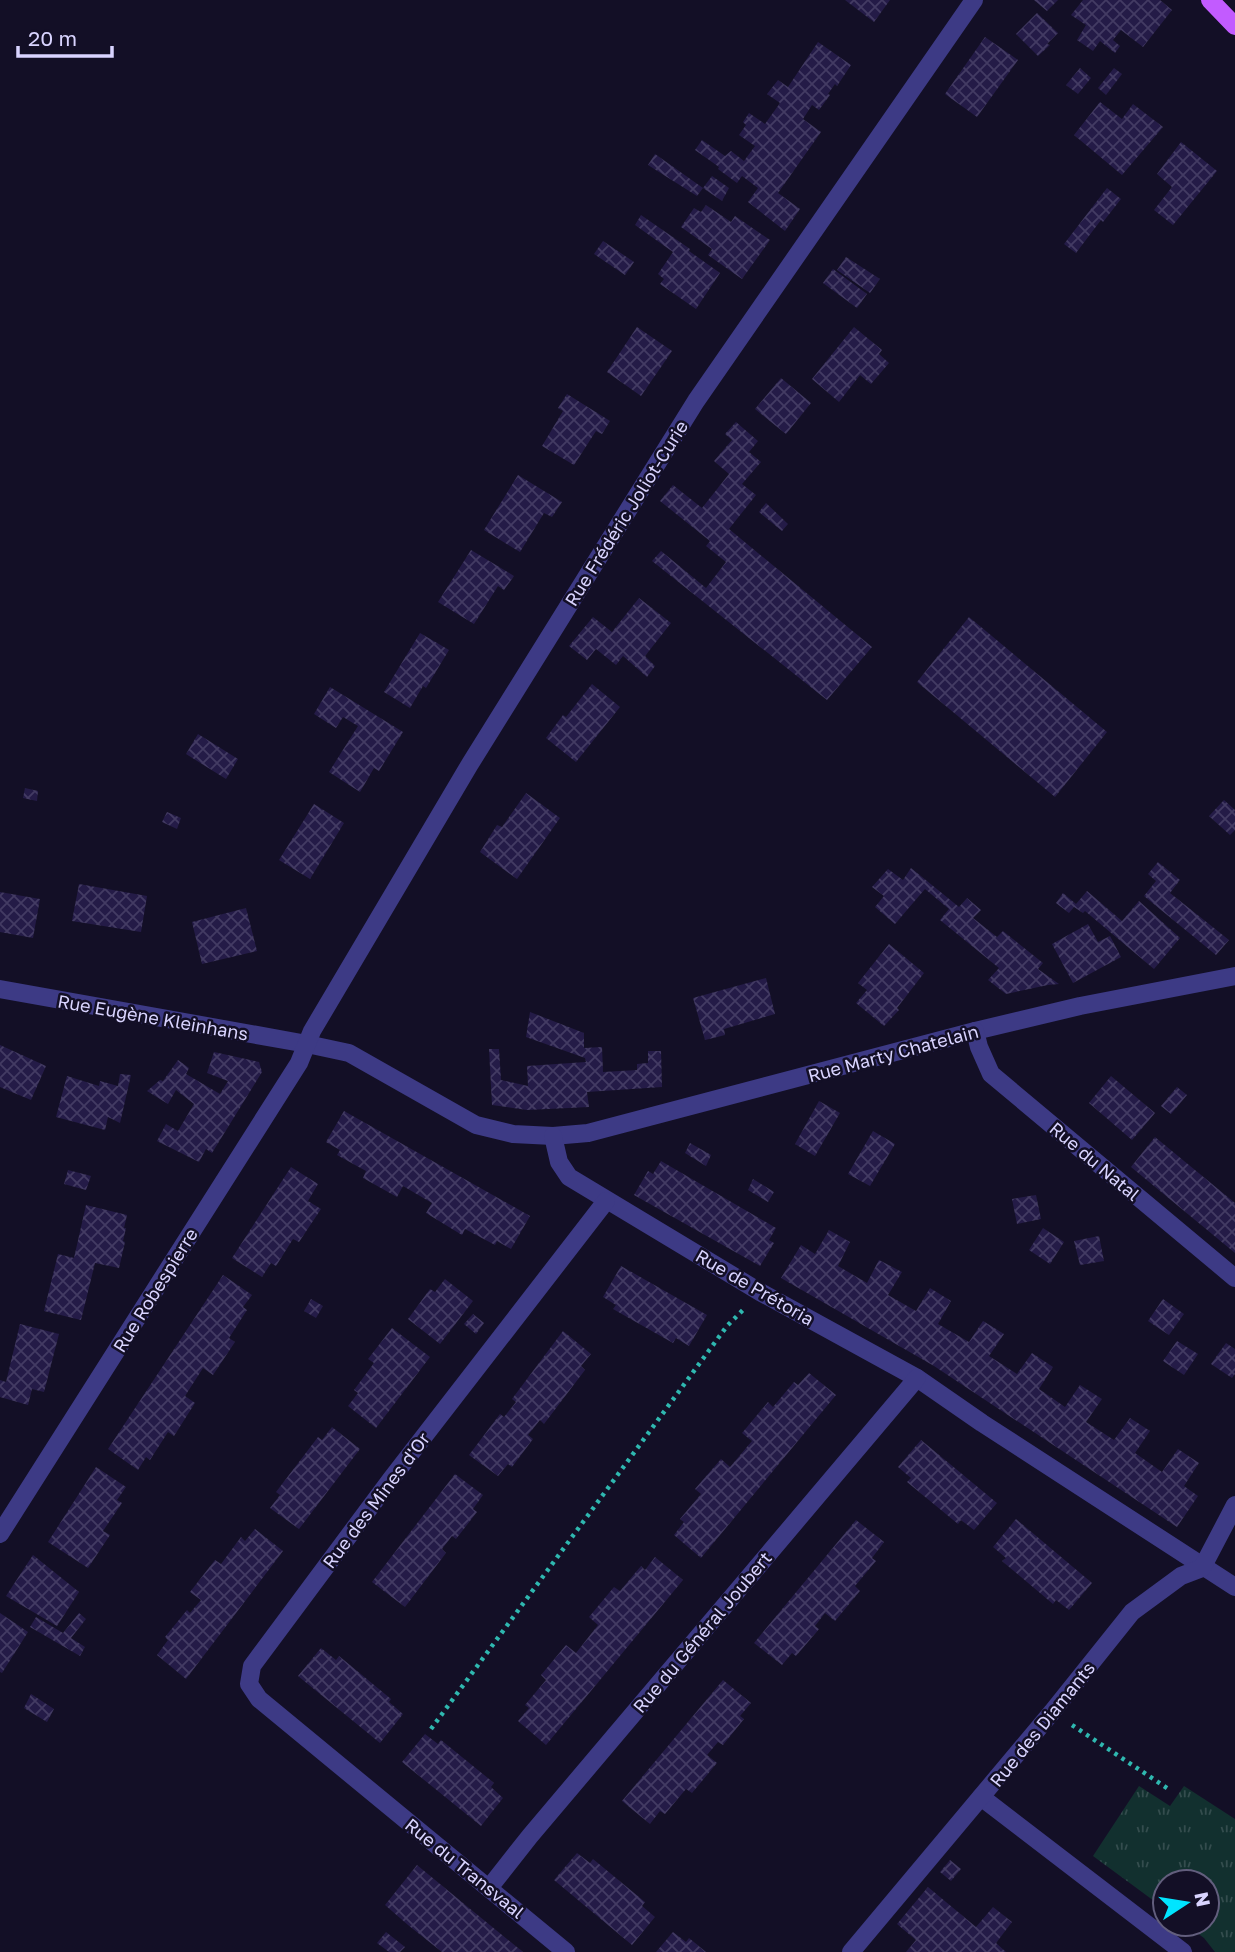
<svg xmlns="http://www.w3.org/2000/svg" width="1235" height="1952" font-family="'Golos Text',sans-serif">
<defs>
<pattern id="grass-tufts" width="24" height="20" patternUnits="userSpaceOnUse" patternTransform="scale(1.75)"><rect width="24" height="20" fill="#12302f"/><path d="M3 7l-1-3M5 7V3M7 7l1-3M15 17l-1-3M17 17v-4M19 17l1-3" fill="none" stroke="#344d4e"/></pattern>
<pattern id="building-cross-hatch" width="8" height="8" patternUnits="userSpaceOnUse" patternTransform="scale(1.75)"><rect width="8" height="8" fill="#241b47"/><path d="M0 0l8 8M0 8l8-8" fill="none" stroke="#433b63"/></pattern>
</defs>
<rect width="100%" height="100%" fill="#130f26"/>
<path fill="url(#grass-tufts)" d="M1139 1786 1170 1806 1184 1786 1235 1819V1952H1215L1204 1938 1185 1924H1207V1882H1165V1909L1093 1856Z"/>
<g fill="url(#building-cross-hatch)">
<path d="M845 0H890L874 22Z"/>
<path d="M1034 0H1058L1047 11Z"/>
<path d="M1083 0H1160L1172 10 1143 47 1121 30 1113 40 1120 46 1115 53 1100 41 1093 51 1077 40 1086 25 1071 15Z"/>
<path d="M1037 13 1058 33 1047 44 1050 45 1038 56 1016 34Z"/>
<path d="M985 37 1018 60 977 117 945 94Z"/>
<path d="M818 42 851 65 837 86 835 84 828 94 830 95 819 110 812 105 803 119 821 132 778 193 800 209 785 231 748 202 758 188 742 176 737 183 718 169 719 167 695 150 702 140 725 156 731 151 744 161 755 146 739 135 746 125 743 122 749 113 765 124 780 103 767 94 778 80 788 87Z"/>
<path d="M1080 68 1091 78 1078 94 1066 85Z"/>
<path d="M1114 68 1122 74 1106 95 1098 88Z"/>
<path d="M1100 102 1122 119 1133 104 1163 127 1122 175 1074 135Z"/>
<path d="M1181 142 1217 171 1173 225 1154 210 1172 187 1157 174Z"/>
<path d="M655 154 703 188 697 196 648 165Z"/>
<path d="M712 176 729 188 722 201 703 188Z"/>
<path d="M1107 188 1121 199 1103 222 1101 220 1076 253 1064 244Z"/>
<path d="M706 205 731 222 735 216 770 240 742 279 708 255 712 249 681 227 694 208 701 212Z"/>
<path d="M641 215 690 249 689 251 720 273 696 309 660 284 664 279 658 274 673 252 635 225Z"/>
<path d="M603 241 634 262 625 275 594 254Z"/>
<path d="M846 257 880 279 870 293 837 270Z"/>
<path d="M833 269 867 294 857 308 823 283Z"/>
<path d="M637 327 672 351 641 396 607 372Z"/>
<path d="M854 327 882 350 879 354 889 363 871 384 860 375 839 402 812 379Z"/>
<path d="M781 378 811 403 786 434 755 409Z"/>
<path d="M567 394 610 421 602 434 596 431 574 465 542 446 563 411 558 408Z"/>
<path d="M736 422 758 441 749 452 761 462 742 484 756 495 729 529 872 647 827 700 652 561 661 551 706 588 726 562 706 546 710 541 660 501 673 485 702 508 729 474 714 461 732 440 725 434Z"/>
<path d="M518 475 562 502 552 517 544 513 520 552 484 530Z"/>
<path d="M766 503 788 524 782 531 759 512Z"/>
<path d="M471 550 514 576 504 590 498 586 474 624 438 602Z"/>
<path d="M639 598 671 623 645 656 655 666 647 677 623 656 616 665 596 649 587 660 569 646 593 617 612 632Z"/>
<path d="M969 617 1107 732 1055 797 917 682Z"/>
<path d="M420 633 449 650 426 688 423 686 410 708 384 692Z"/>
<path d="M592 684 620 707 576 762 546 738 563 715 566 717Z"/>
<path d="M330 687 403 732 379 771 374 768 360 792 329 772 358 726 343 717 336 728 314 714Z"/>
<path d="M198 734 238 759 226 779 186 754Z"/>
<path d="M25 788 38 791 37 801 23 798Z"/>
<path d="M526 793 560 818 517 879 480 852 497 825 502 827Z"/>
<path d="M1224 800 1235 810V830L1230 835 1209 816Z"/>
<path d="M314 804 344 823 310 879 279 860Z"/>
<path d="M167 812 181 818 177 829 162 822Z"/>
<path d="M1158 862 1180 880 1170 893 1229 940 1216 955 1144 896 1156 881 1148 874Z"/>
<path d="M911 868 959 907 967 898 981 910 973 918 997 937 1003 931 1043 963 1038 969 1059 984 1048 985 1006 994 988 980 999 968 940 920 949 909 925 889 895 924 875 907 884 896 872 887 888 869 903 880Z"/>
<path d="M79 884 147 896 141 932 72 921Z"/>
<path d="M1087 891 1122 921 1139 901 1180 938 1154 969 1085 911 1083 913 1074 907 1069 913 1056 903 1063 893 1076 904Z"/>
<path d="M0 892 40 899 33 938 0 932Z"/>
<path d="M246 908 257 951 202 964 192 922Z"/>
<path d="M1088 924 1098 942 1110 936 1121 957 1073 983 1052 944Z"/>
<path d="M889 944 924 973 897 1008 899 1010 884 1026 856 1003 867 990 858 983Z"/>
<path d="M766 978 775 1014 724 1029 725 1035 705 1040 693 998Z"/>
<path d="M530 1012 584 1033V1048L602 1047 603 1072 637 1070V1064L648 1063V1051H661L662 1087 587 1092 589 1107 527 1110 492 1105 489 1049H499L501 1080 528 1086 527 1066 586 1062 585 1058 526 1037Z"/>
<path d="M0 1045 46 1066 31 1100 0 1087Z"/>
<path d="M214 1052 259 1062 262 1072 212 1153 206 1149 199 1162 157 1141 166 1124 178 1131 194 1104 176 1090 168 1104 147 1091 160 1080 163 1081 178 1060 189 1068 186 1074 220 1094 228 1081 207 1073Z"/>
<path d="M120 1074 131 1075 120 1123 108 1117 105 1130 56 1117 67 1076 99 1086 100 1081 118 1086Z"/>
<path d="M1111 1076 1155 1113 1132 1140 1089 1103Z"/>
<path d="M1177 1087 1187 1095 1171 1114 1161 1106Z"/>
<path d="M819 1101 840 1113 815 1156 795 1144Z"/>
<path d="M344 1111 530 1216 511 1249 497 1241 495 1245 465 1229 462 1235 426 1213 432 1203 403 1186 397 1197 363 1178 366 1171 337 1155 340 1150 326 1142Z"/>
<path d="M873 1131 895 1144 870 1186 848 1174Z"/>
<path d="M1155 1137 1235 1203V1253L1131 1167Z"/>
<path d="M690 1143 711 1155 706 1166 685 1153Z"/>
<path d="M661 1161 776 1228 769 1240 774 1243 760 1266 634 1195 648 1171 653 1174Z"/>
<path d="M291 1167 318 1184 308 1201 321 1209 299 1242 293 1239 276 1266 271 1263 262 1277 232 1258Z"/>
<path d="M68 1170 91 1176 86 1190 64 1184Z"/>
<path d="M753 1179 774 1192 768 1202 748 1190Z"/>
<path d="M1036 1195 1041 1219 1017 1224 1012 1199Z"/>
<path d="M86 1205 127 1215 124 1228H126L123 1241 125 1242 119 1268 95 1263 81 1320 44 1311 58 1254 74 1258Z"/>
<path d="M1043 1228 1064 1242 1050 1264 1029 1250Z"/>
<path d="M829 1230 850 1242 838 1266 867 1283 879 1260 902 1272 888 1295 916 1311 930 1288 951 1301 938 1324 969 1342 983 1321 1004 1334 989 1356 1017 1374 1032 1353 1053 1367 1039 1389 1065 1407 1080 1385 1102 1399 1086 1422 1114 1440 1130 1418 1150 1431 1135 1453 1162 1472 1178 1449 1199 1463 1184 1486 1198 1496 1177 1527 934 1366 781 1278 801 1245 815 1254Z"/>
<path d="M1099 1236 1104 1261 1080 1265 1074 1241Z"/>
<path d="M621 1266 707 1315 689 1346 676 1338 673 1343 613 1309 616 1305 603 1297Z"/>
<path d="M223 1275 252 1295 243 1307 247 1310 229 1338 235 1342 213 1375 203 1368 185 1396 195 1403 174 1436 168 1432 150 1460 146 1457 138 1470 108 1449Z"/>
<path d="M445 1279 473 1301 440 1344 408 1319 430 1289 435 1292Z"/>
<path d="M311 1299 323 1306 316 1318 304 1311Z"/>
<path d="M1163 1299 1184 1314 1169 1335 1148 1321Z"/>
<path d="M473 1314 484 1323 476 1334 464 1324Z"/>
<path d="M20 1324 59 1334 44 1392 32 1389 28 1405 0 1397V1380L6 1382Z"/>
<path d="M392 1328 430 1357 376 1428 348 1406 358 1393 354 1390 374 1363 368 1359Z"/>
<path d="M563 1331 591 1354 581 1366 585 1370 544 1424 540 1420 528 1435 533 1439 512 1467 508 1464 498 1476 469 1455 500 1414 504 1417 516 1402 512 1399Z"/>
<path d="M1177 1341 1198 1354 1184 1375 1163 1361Z"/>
<path d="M1226 1343 1235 1349V1374L1232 1378 1211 1364Z"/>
<path d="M809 1373 836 1395 701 1558 674 1535 684 1522 680 1519 701 1494 695 1489 721 1459 730 1467 752 1441 742 1433 768 1402 773 1407 794 1382 798 1385Z"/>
<path d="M332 1427 360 1449 299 1529 270 1508 280 1495 276 1492 318 1437 322 1440Z"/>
<path d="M921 1440 997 1503 974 1530 961 1520 958 1524 907 1482 911 1478 898 1467Z"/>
<path d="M96 1467 126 1487 117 1500 122 1503 103 1531 110 1535 88 1568 48 1542Z"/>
<path d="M455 1474 483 1495 473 1509 477 1512 456 1539 452 1536 442 1549 446 1553 405 1607 372 1582Z"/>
<path d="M1016 1519 1092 1583 1069 1610 1056 1600 1053 1604 1002 1561 1006 1558 993 1547Z"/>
<path d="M856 1520 884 1542 872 1558 876 1561 855 1586 860 1591 835 1621 825 1613 815 1626 819 1629 796 1656 792 1653 782 1665 754 1643Z"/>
<path d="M255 1529 283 1551 186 1679 157 1655 168 1640 165 1637 187 1610 190 1613 201 1600 190 1592 215 1560 221 1564 241 1537 245 1541Z"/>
<path d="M33 1555 79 1592 57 1626 6 1596Z"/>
<path d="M655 1557 683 1580 546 1745 518 1721 529 1708 525 1705 546 1680 541 1675 566 1645 576 1653 598 1625 589 1617 614 1587 620 1591 641 1566 645 1570Z"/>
<path d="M0 1613 28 1632 2 1673 0 1672Z"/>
<path d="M79 1613 86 1619 71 1638 85 1647 80 1656 30 1627 36 1617 63 1633Z"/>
<path d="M321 1648 336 1660 339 1656 391 1699 389 1702 403 1714 380 1743 298 1676Z"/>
<path d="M723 1680 751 1703 740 1716 744 1719 723 1745 718 1742 707 1755 717 1763 692 1793 686 1789 665 1814 660 1811 650 1824 622 1801Z"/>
<path d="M31 1694 54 1709 47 1722 24 1708Z"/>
<path d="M425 1734 438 1744 441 1740 494 1783 491 1787 503 1798 481 1826 402 1762Z"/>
<path d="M577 1853 590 1863 593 1859 645 1902 642 1906 655 1917 632 1945 554 1880Z"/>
<path d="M950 1860 961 1869 951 1881 940 1872Z"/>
<path d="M417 1865 463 1903 523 1952H442L408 1925 385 1905Z"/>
<path d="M928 1887 976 1927 993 1907 1012 1922 996 1943 1006 1952H906L916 1940 897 1924Z"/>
<path d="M386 1932 405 1947 400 1952H389L377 1943Z"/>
<path d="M673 1932 686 1942 689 1938 706 1952H656Z"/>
</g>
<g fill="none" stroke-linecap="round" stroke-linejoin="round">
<g stroke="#2fb8b0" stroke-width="4.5" stroke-dasharray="3.5 5" stroke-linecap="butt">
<path d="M1072 1725 1170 1790"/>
<path d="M431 1729 727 1326 744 1309"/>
</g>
<g stroke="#3d3a85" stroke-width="18">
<path d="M0 989 307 1044 349 1053 476 1125 513 1134 553 1136 588 1133 975 1031 1080 1006 1235 976"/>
<path d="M975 1031 979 1047 991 1074 1235 1278"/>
<path d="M553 1136 559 1162 569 1177 760 1292 917 1378 982 1423 1235 1587"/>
<path d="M0 1534 299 1063 312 1031 470 764 696 401 974 0"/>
<path d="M981 1797 1183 1952"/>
<path d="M489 1888 530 1836 917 1378"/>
<path d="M566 1952 259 1699 249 1684 252 1666 391 1479 606 1201"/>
<path d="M851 1952 1052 1712 1132 1612 1181 1576 1202 1568 1235 1505"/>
</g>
<path stroke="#c25bff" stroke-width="18" d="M1210 0 1235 26"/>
</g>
<g text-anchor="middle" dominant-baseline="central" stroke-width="5" stroke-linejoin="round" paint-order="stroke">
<g font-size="18" fill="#d9d4ff" stroke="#130f26">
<text transform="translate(626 513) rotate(-58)">Rue Frédéric Joliot-Curie</text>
<text transform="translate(153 1017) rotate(10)">Rue Eugène Kleinhans</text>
<text transform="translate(893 1053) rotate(-15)">Rue Marty Chatelain</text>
<text transform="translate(1095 1161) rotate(40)">Rue du Natal</text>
<text transform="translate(755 1287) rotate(30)">Rue de Prétoria</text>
<text transform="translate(155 1290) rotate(-58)">Rue Robespierre</text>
<text transform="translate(376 1500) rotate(-53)">Rue des Mines d'Or</text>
<text transform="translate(702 1632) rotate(-50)">Rue du Général Joubert</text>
<text transform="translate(1042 1724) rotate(-51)">Rue des Diamants</text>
<text transform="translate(465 1868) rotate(39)">Rue du Transvaal</text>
</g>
</g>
<g transform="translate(1186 1903) rotate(78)"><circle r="33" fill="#130f26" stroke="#625e7d" stroke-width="2"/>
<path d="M0-5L12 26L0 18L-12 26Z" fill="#00e5ff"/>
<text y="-10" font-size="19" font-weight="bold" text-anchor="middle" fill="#d9d4ff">N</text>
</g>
<path d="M18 46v10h94v-10" fill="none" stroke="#d9d4ff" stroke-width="3.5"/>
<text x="28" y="46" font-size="21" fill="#d9d4ff" stroke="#130f26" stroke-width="5" paint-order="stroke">20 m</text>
</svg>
